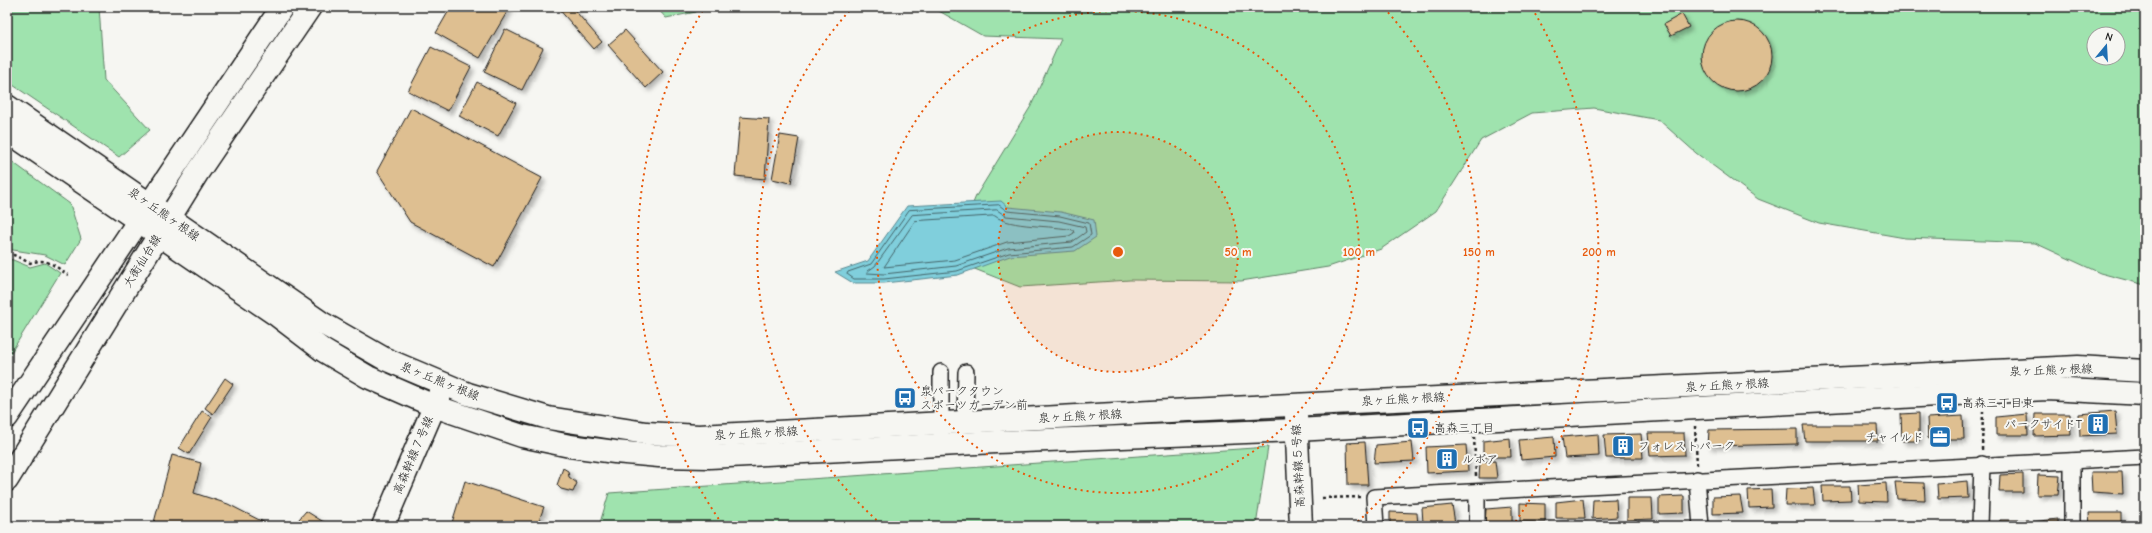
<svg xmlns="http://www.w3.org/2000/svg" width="2152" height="533" font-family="'Comic Neue','Klee One',sans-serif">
<defs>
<filter id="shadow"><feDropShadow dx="3.5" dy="3.5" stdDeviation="2" flood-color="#0004"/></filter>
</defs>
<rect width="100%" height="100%" fill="#f6f6f2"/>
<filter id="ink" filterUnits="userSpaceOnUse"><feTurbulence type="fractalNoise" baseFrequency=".025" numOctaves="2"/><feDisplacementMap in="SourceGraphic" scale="8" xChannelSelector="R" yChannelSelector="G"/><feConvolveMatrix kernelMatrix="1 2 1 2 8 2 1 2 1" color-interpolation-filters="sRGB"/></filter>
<g filter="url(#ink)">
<g fill="#9fe3ae" stroke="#5e8065" fill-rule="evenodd">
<path d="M11 7H99L104 80 150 130 119 157 7 81V12Z"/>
<path d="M656 7H700L696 12 666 18Z"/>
<path d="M932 7H2145V285L2100 273 2035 243 1905 238 1819 223 1758 199 1696 153 1659 120 1594 108 1532 113 1481 140 1436 211 1381 249 1328 267 1241 281 1130 280 1020 287 967 266 957 241 976 196 1031 106 1061 39 983 36ZM2094 34H2118V58H2094Z"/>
<path d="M7 158 70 204 81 239 65 265 45 255 7 249V230L12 223 7 219Z"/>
<path d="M7 259 13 260 30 267 45 263 60 273 7 359Z"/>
<path d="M1268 447 1256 526H599L609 493Z"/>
</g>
<path fill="#80cfdc" stroke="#58878f" d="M1001 201 1008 207 1061 212 1094 220 1096 237 1075 251 1010 256 958 275 884 283H853L835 272 868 261 907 206Z"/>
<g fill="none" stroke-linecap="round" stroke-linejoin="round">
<g stroke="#446469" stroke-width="1">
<path d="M999 205 1007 211 1060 216 1089 223 1091 235 1073 247 1009 253 957 271 884 279H854L847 274 848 272 871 264 909 210Z"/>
<path d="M997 210 1006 216 1059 221 1085 227 1086 232 1072 242 1008 248 956 266 884 274 867 273 868 271 875 266 912 215Z"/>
<path d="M995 216C1010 228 1052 225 1073 230L1074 233 1069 236 1007 242 955 260 884 267 915 221Z"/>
</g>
</g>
<g fill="#debf91" stroke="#1c1c1c" filter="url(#shadow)">
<path d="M451 7H510L480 58 436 33Z"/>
<path d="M557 7H572L602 42 594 49Z"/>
<path d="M1682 14 1689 27 1671 36 1664 24Z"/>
<circle cx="1737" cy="56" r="35"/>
<path d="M505 29 543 48 522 90 484 72Z"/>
<path d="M625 30 663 72 646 88 608 45Z"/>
<path d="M431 47 471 67 448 111 408 91Z"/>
<path d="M477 82 516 103 498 136 459 116Z"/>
<path d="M411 108 542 178 494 267 410 222 377 171Z"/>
<path d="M740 117 769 119 765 179 735 176Z"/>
<path d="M780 135 799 138 791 183 772 179Z"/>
<path d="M225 378 233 384 213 414 205 408Z"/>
<path d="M202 411 212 417 189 454 179 448Z"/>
<path d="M2115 411 2117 434 2080 436 2079 414Z"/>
<path d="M1919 413V441H1902L1901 414Z"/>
<path d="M2027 414 2028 435H1996V417Z"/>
<path d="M2035 414H2070L2071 435 2034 436Z"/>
<path d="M1963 416 1964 439H1928L1927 418Z"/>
<path d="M1803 425H1877L1878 441H1805Z"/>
<path d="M1797 429V444L1708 446 1709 430Z"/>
<path d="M1648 433H1684L1685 455 1650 456Z"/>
<path d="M1598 434 1599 456 1565 458 1562 437Z"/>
<path d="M1641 434 1643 458H1606L1604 435Z"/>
<path d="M1554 437 1555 457 1521 460 1519 440Z"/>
<path d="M1510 438 1511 457H1483V441Z"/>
<path d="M1365 442 1368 485H1348L1347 443Z"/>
<path d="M1412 442 1414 461 1374 463 1376 445Z"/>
<path d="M1466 445 1468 471 1427 473 1426 447Z"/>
<path d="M172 455 201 463 194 493 228 504 271 526H153Z"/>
<path d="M1495 461 1497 478H1479L1480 462Z"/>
<path d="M563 468 568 471 569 477 577 483 573 492 561 489 557 485Z"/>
<path d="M2091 472H2122L2123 494 2092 492Z"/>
<path d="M2023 474V492H1999L2000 475Z"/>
<path d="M2038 475 2060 476 2058 495H2037Z"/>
<path d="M465 481 544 507 537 526H451Z"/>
<path d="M1967 481 1968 498 1938 499 1937 484Z"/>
<path d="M1895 482 1924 483 1925 500 1897 499Z"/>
<path d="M1886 483 1887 502 1859 501 1858 485Z"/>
<path d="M1822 486H1850L1851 500 1823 501Z"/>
<path d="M1813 488 1815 505H1785L1786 489Z"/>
<path d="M1771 489 1772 507 1749 508 1748 490Z"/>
<path d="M1684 496V513L1659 514V497Z"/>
<path d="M1740 496 1743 513 1713 514V497Z"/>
<path d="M1627 498H1652L1653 519 1627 520Z"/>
<path d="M1583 499 1585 518H1556V502Z"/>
<path d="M1616 499 1617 517 1592 519 1593 500Z"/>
<path d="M1520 503 1545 504V522H1520Z"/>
<path d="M1452 505 1455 523H1423L1422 508Z"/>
<path d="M1512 507V525L1485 524 1486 509Z"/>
<path d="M306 511 330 526H293Z"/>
<path d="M1390 512 1417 513 1418 526H1390Z"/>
<path d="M2089 513H2121V526H2090Z"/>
<path d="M2058 519V526H2031V522Z"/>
<path d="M2000 520H2028V526H1999Z"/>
<rect x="1939" y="524" width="26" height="2"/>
</g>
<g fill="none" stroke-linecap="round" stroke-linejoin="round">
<g stroke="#1c1c1c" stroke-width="18">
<g id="street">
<path d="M941 372V433"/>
<path d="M965 422 966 372"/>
<path d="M1697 479 1701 526"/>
<path d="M1477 493V526"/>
<path d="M1376 526 1374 497 2145 457"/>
<path d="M1980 526 1982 464"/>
<path d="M2072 526V461"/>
</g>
</g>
<g stroke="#1c1c1c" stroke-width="25">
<g id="secondary">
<path d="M7 106 322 323 385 359 468 394 548 418 646 433 699 436 1189 410 2078 367 2145 371"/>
<path d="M7 131 278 316 324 351 368 377 434 406 522 436 570 446 615 452 659 456 709 457 996 442 1296 430 2047 389 2145 394"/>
<path d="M1296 416 1301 526"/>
<path d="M7 417 282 7"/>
<path d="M7 480 198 172 310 7"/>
<path d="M383 526 440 393"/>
</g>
</g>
<g stroke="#1c1c1c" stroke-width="2.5" stroke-dasharray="3 3" stroke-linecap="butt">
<path d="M7 257 14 255 30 263C48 257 54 266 68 275"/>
<path d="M1695 426 1697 465"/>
<path d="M1474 437 1476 476"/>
<path d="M1982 450 1983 411"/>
<path d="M1322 498 1360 497"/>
</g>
<use href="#street" stroke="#f6f6f2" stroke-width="15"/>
<use href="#secondary" stroke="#f6f6f2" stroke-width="22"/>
</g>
</g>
<circle cx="1118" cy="252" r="120" fill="#e8590c" fill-opacity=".12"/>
<g fill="none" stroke="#e8590c" stroke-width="2" stroke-dasharray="2 4">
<circle cx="1118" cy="252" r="120"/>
<circle cx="1118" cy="252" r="241"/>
<path d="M881 524A361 361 0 0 1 852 8M1384 8A361 361 0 0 1 1355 524"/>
<path d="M722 524A481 481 0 0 1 704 8M1532 8A481 481 0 0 1 1514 524"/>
</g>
<defs>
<g id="bus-square" transform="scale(1.15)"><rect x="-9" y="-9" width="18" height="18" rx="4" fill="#1f6fb2" stroke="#f6f6f2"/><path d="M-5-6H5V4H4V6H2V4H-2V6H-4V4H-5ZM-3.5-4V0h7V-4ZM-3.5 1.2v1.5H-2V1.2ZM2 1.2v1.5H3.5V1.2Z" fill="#fff"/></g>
<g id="building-square" transform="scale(1.15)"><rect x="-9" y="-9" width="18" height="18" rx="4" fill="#1f6fb2" stroke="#f6f6f2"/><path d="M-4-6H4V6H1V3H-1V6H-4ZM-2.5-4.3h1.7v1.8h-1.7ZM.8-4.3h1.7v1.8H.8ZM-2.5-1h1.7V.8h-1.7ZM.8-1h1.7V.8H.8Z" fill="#fff"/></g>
<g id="office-square" transform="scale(1.15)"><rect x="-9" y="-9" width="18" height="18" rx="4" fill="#1f6fb2" stroke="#f6f6f2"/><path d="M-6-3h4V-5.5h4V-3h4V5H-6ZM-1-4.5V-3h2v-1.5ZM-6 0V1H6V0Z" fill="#fff"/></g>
</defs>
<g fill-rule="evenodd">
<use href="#bus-square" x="905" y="398"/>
<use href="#bus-square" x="1947" y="403"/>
<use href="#building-square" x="2098" y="424"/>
<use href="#bus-square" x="1418" y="428"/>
<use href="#office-square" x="1940" y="437"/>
<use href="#building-square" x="1623" y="446"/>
<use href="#building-square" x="1447" y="459"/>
</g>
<g text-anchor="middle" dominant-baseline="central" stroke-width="4" stroke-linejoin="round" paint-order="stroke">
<g font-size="12" fill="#1c1c1c" stroke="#f6f6f2">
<text transform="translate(164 214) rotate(35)">泉ヶ丘熊ヶ根線</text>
<text transform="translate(142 261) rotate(-58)">大衡仙台線</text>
<text transform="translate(2051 370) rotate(-2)">泉ヶ丘熊ヶ根線</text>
<text transform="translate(440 381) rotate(22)">泉ヶ丘熊ヶ根線</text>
<text transform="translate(1727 385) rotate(-3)">泉ヶ丘熊ヶ根線</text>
<text transform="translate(1403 399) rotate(-3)">泉ヶ丘熊ヶ根線</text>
<text transform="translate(1080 416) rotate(-3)">泉ヶ丘熊ヶ根線</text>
<text transform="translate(756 433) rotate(-3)">泉ヶ丘熊ヶ根線</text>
<text transform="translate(413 455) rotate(-67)">高森幹線７号線</text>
<text transform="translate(1298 466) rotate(-93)">高森幹線５号線</text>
</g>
<g font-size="12" fill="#1c1c1c" stroke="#f6f6f2" text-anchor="start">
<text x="920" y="391">泉パークタウン<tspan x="920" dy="14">スポーツガーデン前</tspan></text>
<text x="1962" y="403">高森三丁目東</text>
<text x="2082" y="424" text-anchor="end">パークサイドT</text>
<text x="1434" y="428">高森三丁目</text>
<text x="1924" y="437" text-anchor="end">チャイルド</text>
<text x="1638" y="446">フォレストパーク</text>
<text x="1462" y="459">ルボア</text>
</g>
</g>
<circle cx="1118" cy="252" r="6" fill="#e8590c" stroke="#f6f6f2" stroke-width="2"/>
<g font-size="12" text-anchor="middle" font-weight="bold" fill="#e8590c" stroke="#f6f6f2" stroke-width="4" stroke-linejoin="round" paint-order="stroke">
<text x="1238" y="256">50 m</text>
<text x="1359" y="256">100 m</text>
<text x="1479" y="256">150 m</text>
<text x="1599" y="256">200 m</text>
</g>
<rect width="2152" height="533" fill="none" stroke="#f6f6f2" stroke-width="24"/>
<rect x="12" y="12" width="2128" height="509" fill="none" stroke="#1c1c1c" stroke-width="1.5" filter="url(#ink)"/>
<g transform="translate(2106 46) rotate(18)"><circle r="19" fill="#f6f6f2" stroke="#9f9f9c"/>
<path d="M0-3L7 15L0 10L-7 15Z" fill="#1f6fb2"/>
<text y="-6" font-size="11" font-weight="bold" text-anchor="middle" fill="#1c1c1c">N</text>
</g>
</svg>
